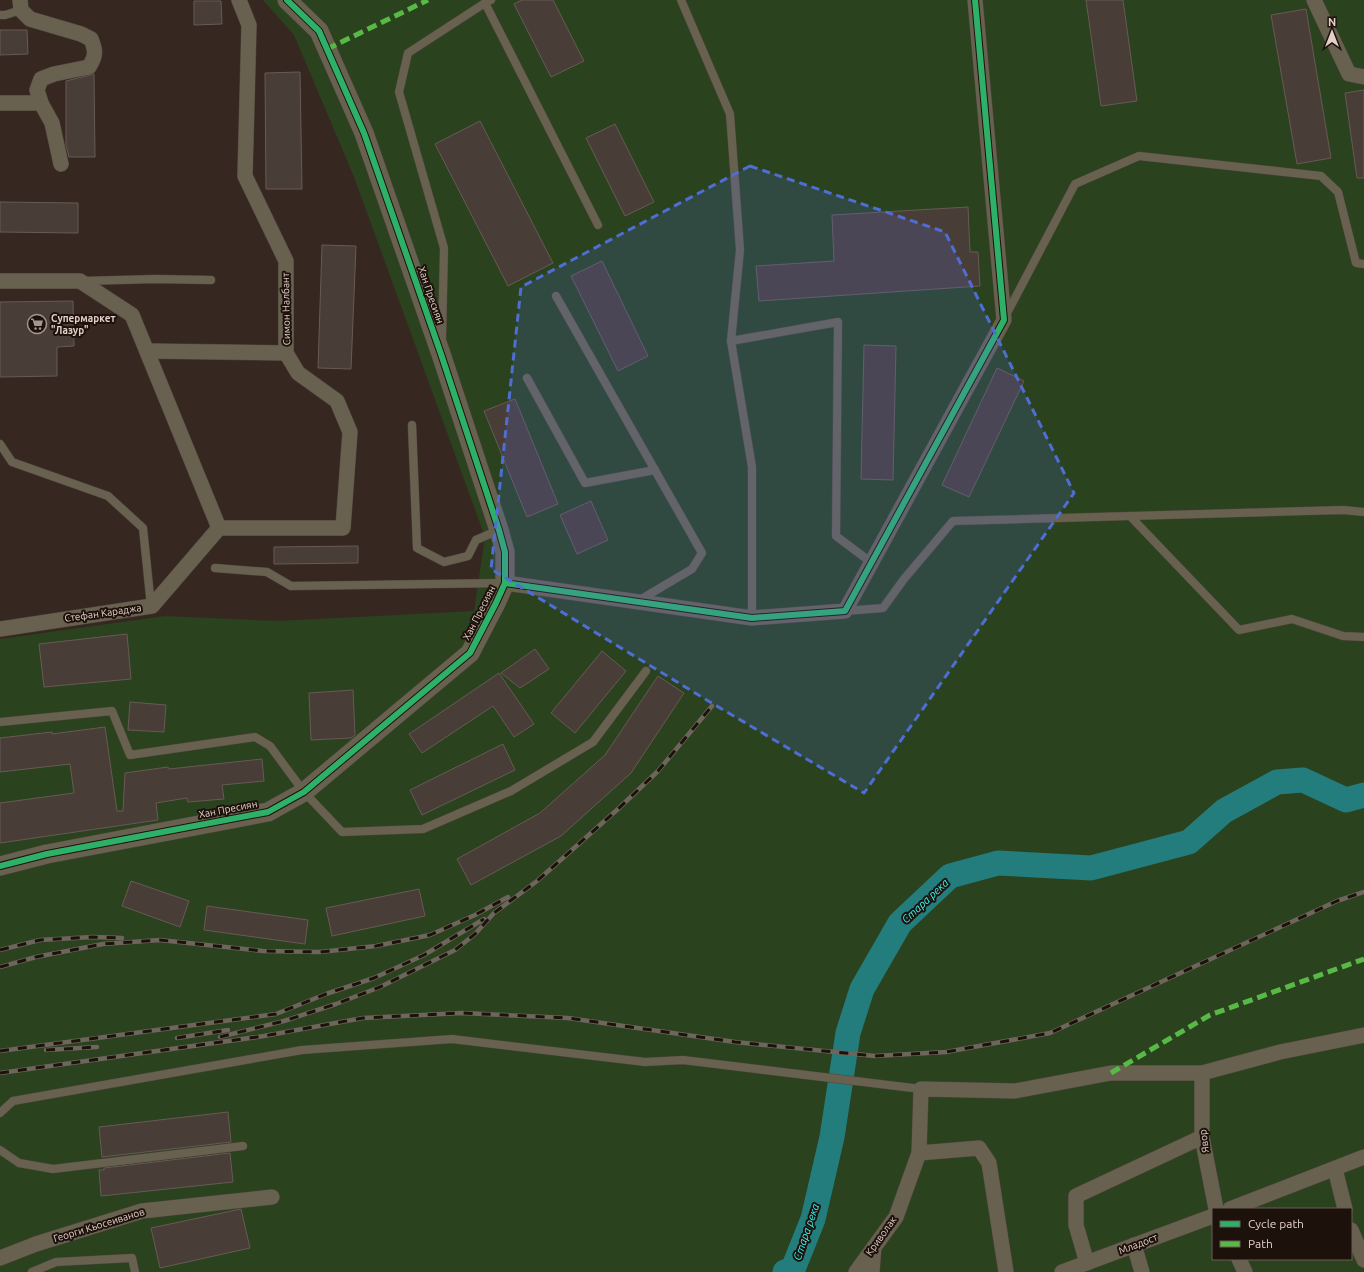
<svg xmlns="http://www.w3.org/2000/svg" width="1364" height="1272" font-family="Ubuntu,sans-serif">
<rect width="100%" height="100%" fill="#362820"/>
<path fill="#2a421d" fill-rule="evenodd" d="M263 0H1364V1272H0V639L165 616 277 621 474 611 485 537 354 177 294 35ZM1213 1209H1351V1259H1213Z"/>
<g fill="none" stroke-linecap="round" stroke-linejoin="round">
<path stroke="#227d7c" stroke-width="25" d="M785 1272 793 1269 813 1219 832 1137 848 1033 862 989 900 923 950 876 998 863 1091 868 1189 842 1224 811 1277 782 1303 780 1346 800 1364 795"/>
</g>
<g fill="#493d38" stroke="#685a55">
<path d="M522 0H553L584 61 551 77 514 4Z"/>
<path d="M1086 0H1123L1137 101 1101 106Z"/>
<path d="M194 1H221L222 24 194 25Z"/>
<path d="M1306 9 1331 158 1297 164 1271 15Z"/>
<path d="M0 30H27L28 54 0 55Z"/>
<path d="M300 72 302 189H266L265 73Z"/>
<path d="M94 74 95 157H69L66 145V81Z"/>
<path d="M1364 90V178H1357L1345 93Z"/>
<path d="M480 121 553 263 508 286 435 144Z"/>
<path d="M615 124 654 202 625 216 586 138Z"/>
<path d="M0 202 78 203V233L0 232Z"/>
<path d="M968 207 970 252H978L980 286 759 301 756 266 834 261 832 215Z"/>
<path d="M322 245 356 246 351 369 318 368Z"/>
<path d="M602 261 648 356 618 371 571 276Z"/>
<path d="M73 301 74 346 57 347V376L0 377V302Z"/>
<path d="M864 345 896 346 893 480 861 479Z"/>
<path d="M997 368 1024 381 969 497 942 485Z"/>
<path d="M515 399 558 504 527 517 484 411Z"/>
<path d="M591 501 608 540 577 554 560 515Z"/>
<path d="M358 546V563L274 564V547Z"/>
<path d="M127 634 131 679 44 687 39 644Z"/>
<path d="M535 649 549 669 520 688 501 673Z"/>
<path d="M602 651 626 671 575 733 551 713Z"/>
<path d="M499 673 534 724 514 737 493 706 422 753 409 734Z"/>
<path d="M658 676 684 693 631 773 561 836 471 885 457 859 540 813 605 755Z"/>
<path d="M353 690 355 735 351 738 311 740 309 693Z"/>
<path d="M130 702 166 705 164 732 128 730Z"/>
<path d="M105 727 117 811H123L125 773 168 767 169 769 262 759 264 781 222 785 224 799 188 802 187 798 156 803 158 820 0 843V803L74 793 70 764 0 772V738L52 732V734Z"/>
<path d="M503 744 515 770 422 815 410 790Z"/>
<path d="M131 881 189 901 180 927 122 906Z"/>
<path d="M419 889 425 916 332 936 326 908Z"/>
<path d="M207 906 308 920 305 944 204 930Z"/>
<path d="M228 1112 231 1142 102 1157 99 1127Z"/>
<path d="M230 1153 233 1182 101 1196 99 1170H104V1168Z"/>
<path d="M241 1209 250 1248 160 1268 151 1228Z"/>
</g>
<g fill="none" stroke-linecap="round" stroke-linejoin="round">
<g stroke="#50443d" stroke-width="9">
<g id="service">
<path d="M681 0 730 114 740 250 731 341"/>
<path d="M485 3 598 225"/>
<path d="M0 15H5L21 10"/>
<path d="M83 281 156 279 211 280"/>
<path d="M556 296 702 553 692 569 638 601"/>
<path d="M1005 317 1075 184 1139 156 1321 176 1338 192 1356 263 1364 264"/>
<path d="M442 338 444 248 399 92 408 53 485 3 491 0"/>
<path d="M527 378 585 483 655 470"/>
<path d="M412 425 417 548 444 562 468 556 476 540 499 530"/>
<path d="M0 444 12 462 108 496 143 528 151 606"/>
<path d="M1130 516 1239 630 1292 619 1343 636 1364 637"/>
<path d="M215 568 267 572 291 586 504 583"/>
<path d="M845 611 883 608 904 579 953 521 1343 510 1364 512"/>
<path d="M752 618V467L731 341 838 322 836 536 872 563"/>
<path d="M0 722 112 711 130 755 255 737 270 746 304 792 342 832 423 829 511 791 593 742 646 671"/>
<path d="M0 1113 13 1101 302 1050 452 1039 645 1062 683 1060 921 1089"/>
<path d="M0 1150 19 1163 53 1169 243 1146"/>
<path d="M32 1272 56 1262 132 1258 135 1272"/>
</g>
</g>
<g stroke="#50443d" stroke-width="16">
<g id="minor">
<path d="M20 0 21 10 30 19 81 34 91 39C96 51 96 56 89 67L54 74 41 79 37 90 41 103 52 123 61 164"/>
<path d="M1314 0 1349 74 1364 77"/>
<path d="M0 103H41"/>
<path d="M0 281H80L132 315 219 528"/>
<path d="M147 351 286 353"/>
<path d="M219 528H343L350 432 337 401 298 373 286 353V261L245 176 249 25 239 0"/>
<path d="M505 583 752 618 845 611 1004 320 975 0"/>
<path d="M0 629 152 606 219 528"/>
<path d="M1202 1073V1137L1216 1209"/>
<path d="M1335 1169 1345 1209"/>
<path d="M1230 1209 1364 1157"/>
<path d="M1351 1230 1364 1260"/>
<path d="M1134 1245 1142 1272"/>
<path d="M0 1258 36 1244 142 1211 272 1197"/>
<path d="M1239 1259 1245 1272"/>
<path d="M1087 1263 1076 1225V1196L1202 1137"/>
<path d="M856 1272 896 1217 919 1153"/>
<path d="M872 1272 874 1247"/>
<path d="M1006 1272 989 1163 979 1148 919 1153 921 1089 1015 1091 1111 1073H1202L1280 1052 1364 1035"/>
<path d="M1062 1272 1213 1216"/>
</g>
</g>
<g stroke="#50443d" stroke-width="20">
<path id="tertiary" d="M0 866 47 854 268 812 304 792 470 653 496 603 505 583V552L499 530 441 354 364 133 319 31 287 0"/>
</g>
<use href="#service" stroke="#686150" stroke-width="8"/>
<use href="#minor" stroke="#686150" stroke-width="15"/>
<use href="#tertiary" stroke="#686150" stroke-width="19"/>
<g stroke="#6e655c" stroke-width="4.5">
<g id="rail">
<path d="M0 950 40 940 93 937 122 938"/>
<path d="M0 967 36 957 103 944 160 940 263 951 320 952 376 946 430 935 475 915 508 897"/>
<path d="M220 1037 284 1021 336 1004 380 987 455 950 475 934 494 913 537 881 618 809 658 771 712 706"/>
<path d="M177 1038 228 1030"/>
<path d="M46 1050 97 1047"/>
<path d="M0 1051 276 1014 326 994 374 978 424 955 484 919"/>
<path d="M0 1073 264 1036 363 1018 462 1013 568 1018 735 1042 875 1056 946 1052 1050 1033 1337 901 1364 892"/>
</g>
</g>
<use href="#rail" stroke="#1d110b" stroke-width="3" stroke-dasharray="9" stroke-linecap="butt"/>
<g stroke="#58b947" stroke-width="5" stroke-dasharray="10 5" stroke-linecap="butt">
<path d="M327 49 428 0"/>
<path d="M1111 1073 1210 1015 1364 959"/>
</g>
<g stroke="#1d110b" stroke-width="8">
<g id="cycleway">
<path d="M505 583 752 618 845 611 1004 320 975 0"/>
<path d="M0 866 47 854 268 812 304 792 470 653 496 603 505 583V552L499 530 441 354 364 133 319 31 287 0"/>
</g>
</g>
<use href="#cycleway" stroke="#2db169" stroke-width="6"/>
</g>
<path fill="#4e6ed4" fill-opacity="0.2" stroke="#4e6ed4" stroke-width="3" stroke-dasharray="8 5" stroke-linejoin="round" d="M750 166 945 232 1074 493 864 793 710 702 491 569 521 287Z"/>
<defs>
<g id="supermarket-ring" transform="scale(1)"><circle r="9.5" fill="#1d110b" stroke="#a6958d" stroke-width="1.5"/><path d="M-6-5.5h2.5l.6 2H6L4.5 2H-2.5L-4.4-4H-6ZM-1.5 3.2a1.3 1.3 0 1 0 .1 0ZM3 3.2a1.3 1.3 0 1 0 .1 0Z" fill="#a6958d"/></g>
</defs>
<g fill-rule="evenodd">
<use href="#supermarket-ring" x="37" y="324"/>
</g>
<g text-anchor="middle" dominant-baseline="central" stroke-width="4" stroke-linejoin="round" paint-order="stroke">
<g font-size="10" fill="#e3d0c8" stroke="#1d110b">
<text transform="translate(431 295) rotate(71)">Хан Пресиян</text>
<text transform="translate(286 309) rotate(-91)">Симон Налбант</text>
<text transform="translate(103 613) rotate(-8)">Стефан Караджа</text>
<text transform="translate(479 613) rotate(-63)">Хан Пресиян</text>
<text transform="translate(228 809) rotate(-11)">Хан Пресиян</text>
<text transform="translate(1204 1141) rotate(-97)">Явор</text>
<text transform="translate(99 1225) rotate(-17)">Георги Кьосеиванов</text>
<text transform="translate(881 1236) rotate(-55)">Криволак</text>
<text transform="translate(1138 1244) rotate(-21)">Младост</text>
</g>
<g font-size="10" font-weight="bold" fill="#e3d0c8" stroke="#1d110b" text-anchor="start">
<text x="51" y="318">Супермаркет<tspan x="51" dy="12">"Лазур"</tspan></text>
</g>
<g font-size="11" font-style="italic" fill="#3af3f4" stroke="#1d110b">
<text transform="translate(925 901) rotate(-43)">Стара река</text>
<text transform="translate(806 1232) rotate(-71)">Стара река</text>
</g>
</g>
<rect x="1212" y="1208" width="140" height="52" fill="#1d110b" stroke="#6c5d57"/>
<rect x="1220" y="1221" width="20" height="6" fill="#2db169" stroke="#6c5d57"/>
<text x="1248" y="1228" font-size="12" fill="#e3d0c8">Cycle path</text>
<rect x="1220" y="1241" width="20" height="6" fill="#58b947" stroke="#6c5d57"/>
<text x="1248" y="1248" font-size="12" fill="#e3d0c8">Path</text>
<g transform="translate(1332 32)" stroke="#1d110b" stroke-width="3" paint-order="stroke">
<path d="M0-3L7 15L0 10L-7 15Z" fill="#e3d0c8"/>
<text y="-6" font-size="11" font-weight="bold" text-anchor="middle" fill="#e3d0c8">N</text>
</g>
</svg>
